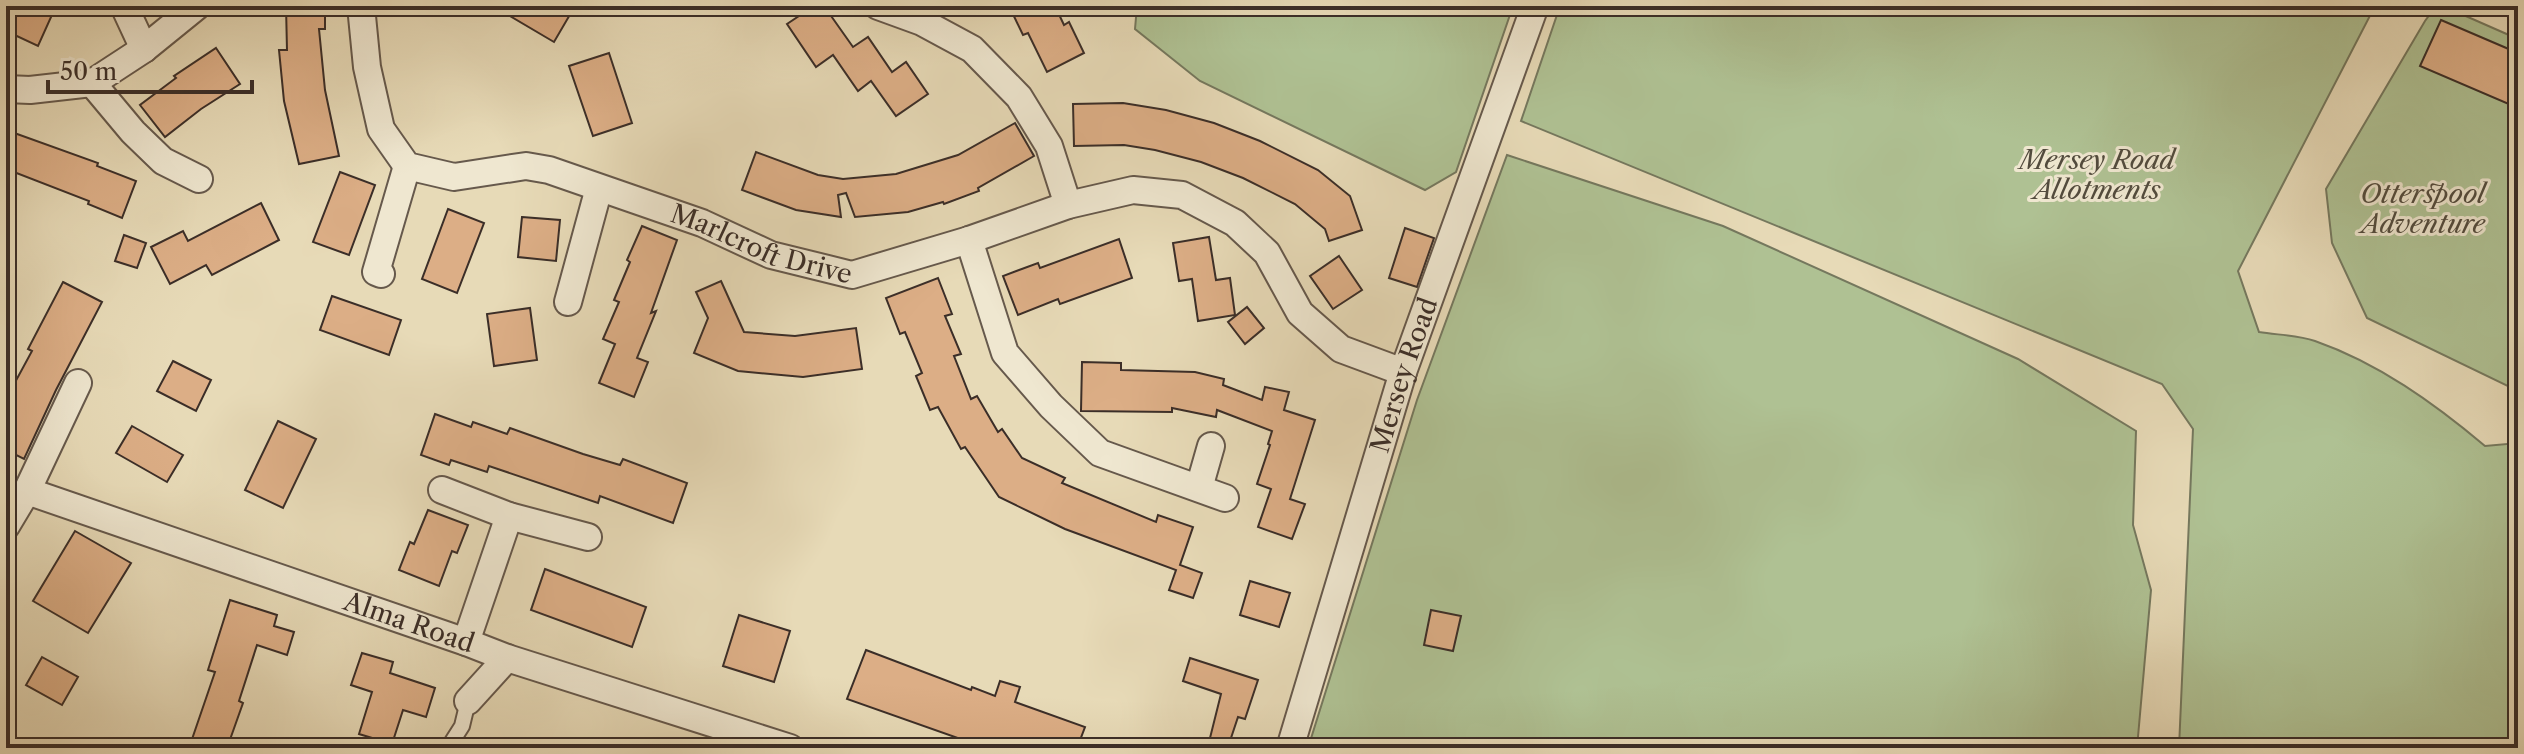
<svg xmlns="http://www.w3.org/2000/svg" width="2524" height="754" font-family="'Libre Caslon Text',serif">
<rect width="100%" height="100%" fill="#e7dab7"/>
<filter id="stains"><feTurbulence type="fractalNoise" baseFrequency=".0025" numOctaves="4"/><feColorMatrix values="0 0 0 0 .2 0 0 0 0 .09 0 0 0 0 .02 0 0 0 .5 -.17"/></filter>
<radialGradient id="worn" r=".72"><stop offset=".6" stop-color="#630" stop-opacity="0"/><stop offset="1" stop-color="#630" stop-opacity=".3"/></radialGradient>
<g fill="#afc193" stroke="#75785e" stroke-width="2">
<path d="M1137 6H1513L1456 172 1425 190 1200 81 1135 29Z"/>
<path d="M1560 6H2375L2238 271 2259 332C2277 335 2297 335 2315 341 2378 363 2434 403 2485 446L2518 443V748H2179L2193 429 2162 384 1521 121Z"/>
<path d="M2436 6H2443L2518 39V391L2367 318 2332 243 2326 189 2425 21Z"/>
<path d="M1507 155 1723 226 2018 359 2136 431 2133 525 2151 590 2137 748H1308L1417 400Z"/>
</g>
<g fill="#dcae86" stroke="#3b2e28" stroke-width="2">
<path d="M18 6H56L38 46 6 31Z"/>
<path d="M286 6H325V29H319L325 90 339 156 299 164 284 101 279 50H287Z"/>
<path d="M493 6H575L554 42Z"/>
<path d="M814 6H824L853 47 868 37 892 72 906 62 928 94 896 116 871 81 858 91 833 55 816 67 787 24Z"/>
<path d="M1009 6H1055L1064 25 1069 22 1084 53 1047 72 1028 33 1023 35Z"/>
<path d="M2441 20 2518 53V108L2420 66Z"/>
<path d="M216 48 240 84 201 109 165 137 140 105 176 78 174 76Z"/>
<path d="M609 53 632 123 593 136 569 66Z"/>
<path d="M1123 103 1166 110 1214 123 1260 141 1318 170 1350 196 1362 230 1329 241 1325 229 1295 204 1243 178 1201 162 1155 150 1124 145 1074 146 1073 104Z"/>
<path d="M1015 123 1034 156 978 188 979 191 944 204 943 202 908 212 855 217 846 193 838 195 841 217 796 210 742 190 756 152 818 175 843 179 896 174 958 155Z"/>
<path d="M6 130 98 163 97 166 136 181 122 218 88 204 89 201 14 172H6Z"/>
<path d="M340 172 375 185 349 255 313 242Z"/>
<path d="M261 203 279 240 212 275 206 265 170 284 151 247 183 231 188 241Z"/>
<path d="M448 209 484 223 457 293 422 279Z"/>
<path d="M522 217 560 220 556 261 518 257Z"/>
<path d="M642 226 677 240 651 313 656 311 637 358 648 362 634 397 599 383 615 344 603 339 619 302 614 300 630 262 627 260Z"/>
<path d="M1405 228 1434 238 1417 287 1389 278Z"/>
<path d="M124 235 146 243 137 268 115 261Z"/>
<path d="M1209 237 1216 280 1230 278 1235 315 1198 321 1192 279 1179 281 1173 243Z"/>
<path d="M1119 239 1132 278 1060 304 1058 299 1018 315 1003 276 1038 263 1040 268Z"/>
<path d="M1339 256 1362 290 1333 309 1310 276Z"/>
<path d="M938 278 952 314 945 316 961 354 954 356 971 399 977 396 998 432 1002 429 1022 458 1065 478 1062 483 1156 522 1158 515 1193 527 1180 565 1202 573 1193 598 1169 590 1176 570 1065 529 999 497 965 447 961 449 938 407 930 410 916 376 922 373 905 332 900 334 886 298Z"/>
<path d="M721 281 744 332 795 336 856 328 862 369 803 377 738 371 694 353 708 318 696 292Z"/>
<path d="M63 282 102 302 56 390 24 459 6 450V399L32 351 28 349Z"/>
<path d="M332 296 401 320 389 355 320 330Z"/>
<path d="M1247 307 1264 328 1245 344 1228 322Z"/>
<path d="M530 308 537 360 494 366 487 314Z"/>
<path d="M173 361 211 380 196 411 157 391Z"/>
<path d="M1082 362 1121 363V370L1195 372 1224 379 1223 385 1262 400 1265 387 1289 392 1284 410 1315 420 1290 499 1305 504 1292 539 1258 527 1271 489 1257 484 1270 445 1268 444 1272 431 1217 410 1216 417 1172 408V412L1081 411Z"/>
<path d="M435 414 471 427 473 422 507 434 510 428 583 454 620 465 623 459 687 483 673 523 600 496 598 503 489 466 487 472 451 460 449 465 421 455Z"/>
<path d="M278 421 316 439 283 508 245 490Z"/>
<path d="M132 426 183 455 167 482 116 453Z"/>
<path d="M428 510 468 525 457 553 452 551 439 586 399 570 410 542 414 544Z"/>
<path d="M75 531 131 563 88 633 33 601Z"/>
<path d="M545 569 646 607 632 647 531 610Z"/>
<path d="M1250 581 1290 593 1279 627 1240 615Z"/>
<path d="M230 600 277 615 274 626 294 632 287 655 257 645 239 701 243 703 227 748H189L215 672 208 670Z"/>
<path d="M1431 610 1461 616 1453 651 1424 645Z"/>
<path d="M739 615 790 631 774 682 723 666Z"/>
<path d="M866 650 971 690 972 687 995 696 1000 681 1020 687 1015 702 1085 727 1077 748H986L847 699Z"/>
<path d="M362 653 393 662 390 673 435 688 426 717 403 710 392 744 359 734 372 692 351 685Z"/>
<path d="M42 657 78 677 62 705 26 685Z"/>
<path d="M1190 658 1258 680 1245 719 1238 717 1229 744 1210 738 1221 694 1183 681Z"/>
</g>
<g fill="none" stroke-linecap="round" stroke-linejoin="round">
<g stroke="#66594c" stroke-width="18">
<path id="lane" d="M448 748 462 726 468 701"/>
</g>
<g stroke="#66594c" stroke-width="30">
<g id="street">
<path d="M124 6 144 49"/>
<path id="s1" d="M361 6 367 67 381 129 407 166 454 177 526 166 549 170 702 223 771 255 852 275 969 240 1068 205 1133 190 1182 195 1235 223 1267 253 1300 313 1341 349 1403 372"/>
<path d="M878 6 922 22 972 49 1019 97 1049 146 1068 205"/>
<path d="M92 83 133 132 163 161 199 179"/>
<path d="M6 89 30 90 92 83 144 49 197 6"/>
<path d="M969 240 1005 353 1051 406 1100 453 1225 498"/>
<path d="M381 274 376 272 407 166"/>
<path d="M568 302 599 188"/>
<path d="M1199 488 1211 446"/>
<path d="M442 490 509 516 588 537"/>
<path id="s2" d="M27 491 466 642 507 658 790 748"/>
<path d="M6 526 27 491 78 383"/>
<path d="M466 642 509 516"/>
<path d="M468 701 507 658"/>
<path id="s3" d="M1290 748 1403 372 1535 6"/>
</g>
</g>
<use href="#lane" stroke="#efe7d0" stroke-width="14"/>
<use href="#street" stroke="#efe7d0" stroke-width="26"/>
</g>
<g text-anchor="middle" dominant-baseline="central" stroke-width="6" stroke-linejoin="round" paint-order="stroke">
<g font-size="26" font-style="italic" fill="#524b3d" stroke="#efe7d0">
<text x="2097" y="160">Mersey Road<tspan x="2097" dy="30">Allotments</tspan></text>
<text x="2423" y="194">Otterspool<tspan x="2423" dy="30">Adventure</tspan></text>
</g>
<g font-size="26" fill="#3b2e28" stroke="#efe7d0">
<text stroke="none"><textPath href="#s1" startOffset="540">Marlcroft Drive</textPath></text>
<text stroke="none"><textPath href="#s3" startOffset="390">Mersey Road</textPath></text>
<text stroke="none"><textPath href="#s2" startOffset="404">Alma Road</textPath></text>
</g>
</g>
<rect width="2524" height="754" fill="none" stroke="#e7dab7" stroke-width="32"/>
<rect x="8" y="8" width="2508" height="738" fill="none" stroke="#3b2e28" stroke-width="4"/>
<rect x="16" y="16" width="2492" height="722" fill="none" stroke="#3b2e28" stroke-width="2"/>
<path d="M48 80v12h204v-12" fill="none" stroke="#3b2e28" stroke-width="4"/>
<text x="60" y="80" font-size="24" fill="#3b2e28" stroke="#efe7d0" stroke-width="6" paint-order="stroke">50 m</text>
<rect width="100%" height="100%" filter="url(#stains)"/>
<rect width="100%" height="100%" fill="url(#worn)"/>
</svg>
